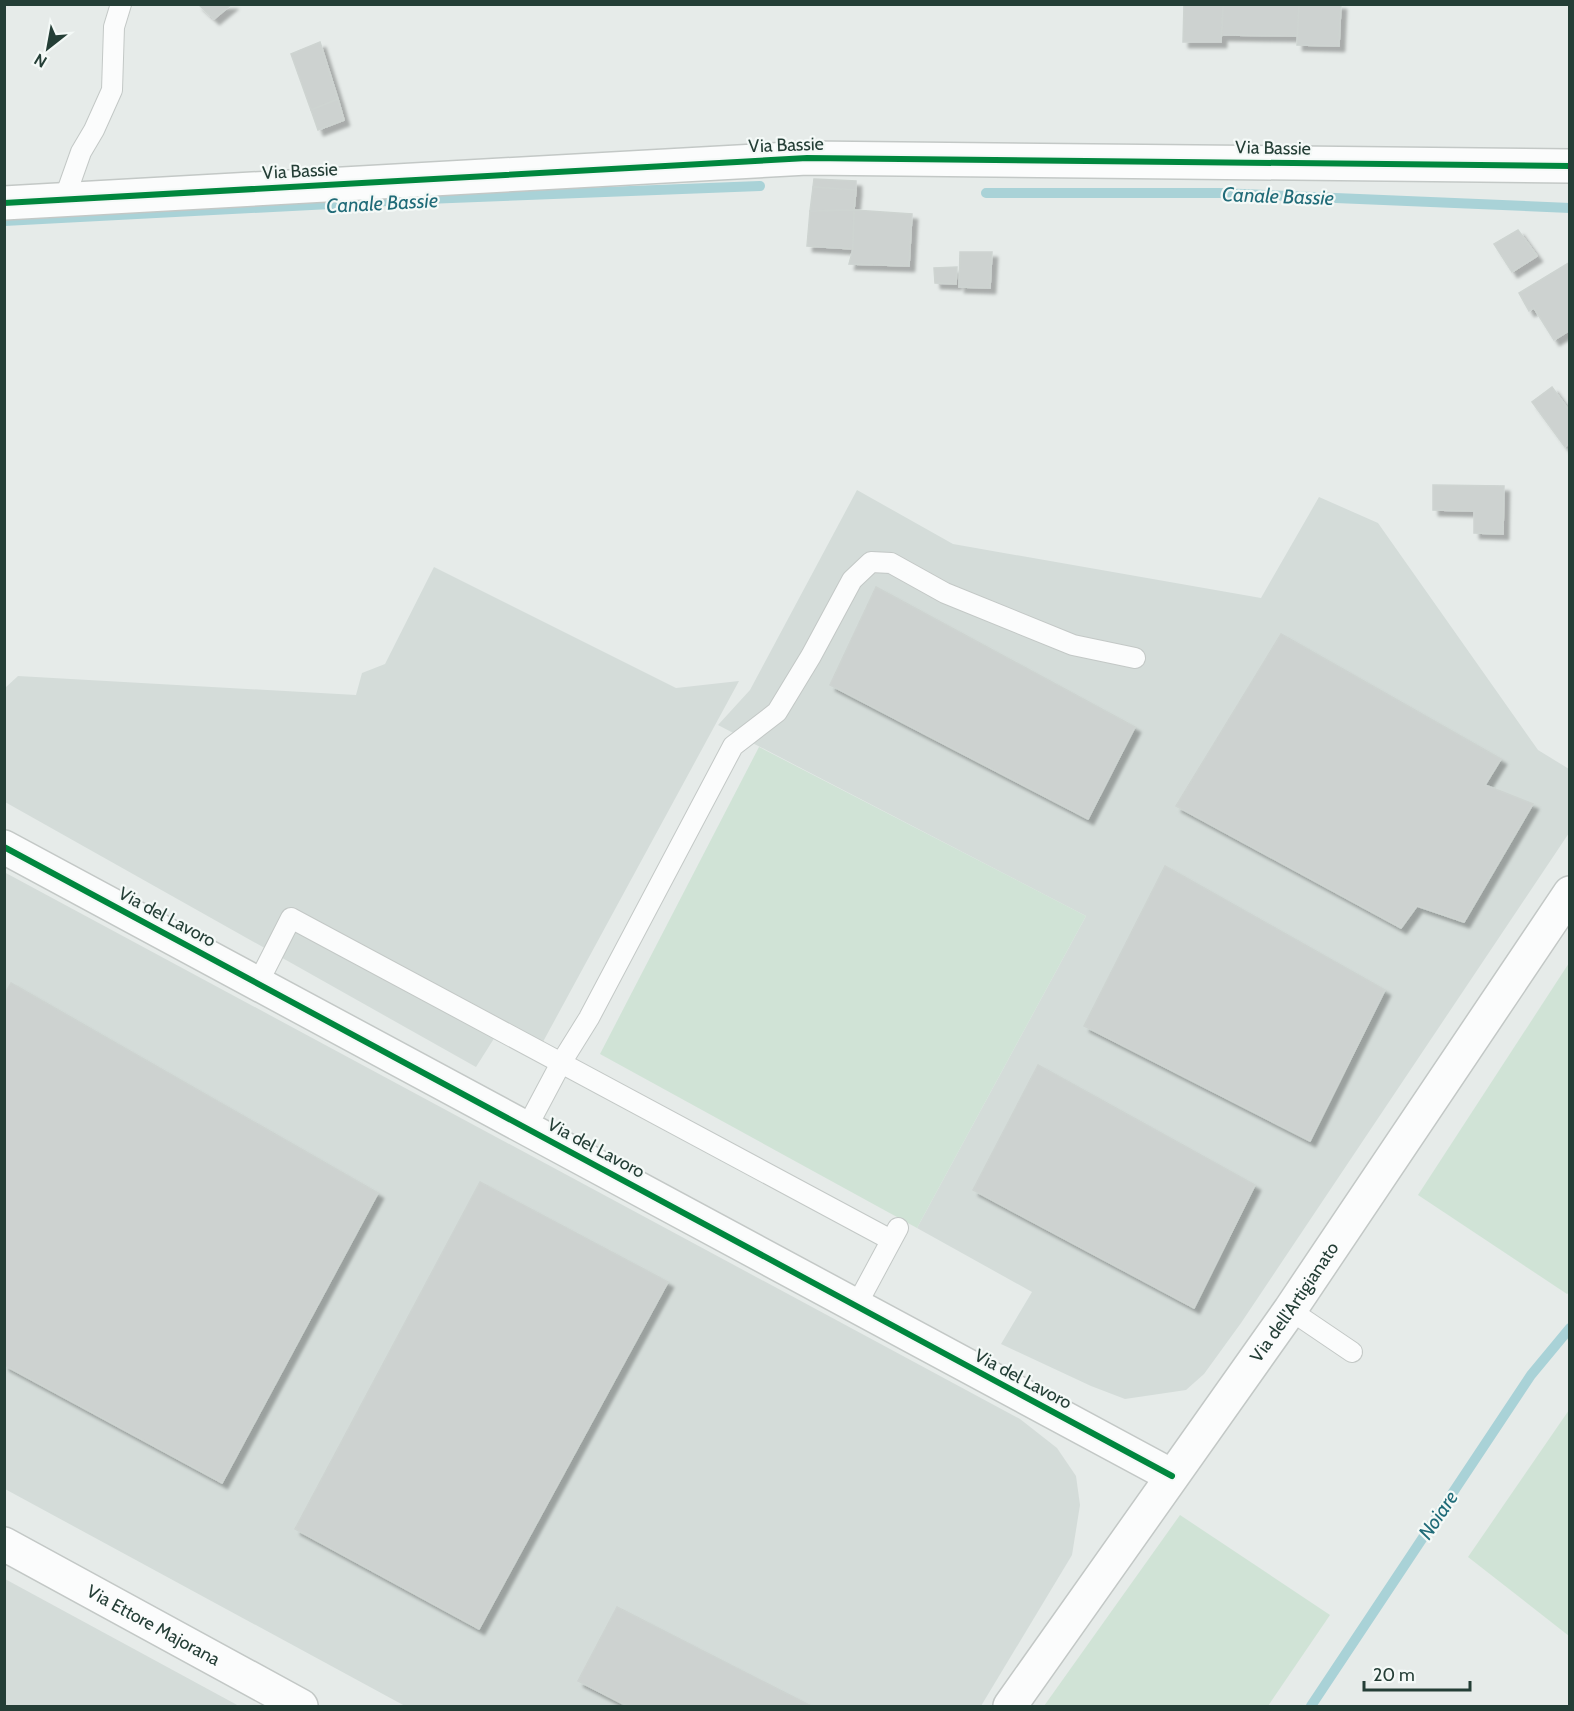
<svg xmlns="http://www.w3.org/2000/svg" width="1574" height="1711" font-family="Cabin,sans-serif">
<defs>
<filter id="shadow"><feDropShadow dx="5.5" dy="5.5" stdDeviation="1.5" flood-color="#0004"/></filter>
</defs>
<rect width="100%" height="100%" fill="#e6ebe9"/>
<g fill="#d4dcd9">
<path d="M857 490 953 544 1261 598 1319 497 1378 523 1538 750 1569 769V833L1241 1323 1204 1374 1186 1390 1125 1399 1091 1386 1001 1344 1032 1292 917 1228 1086 916 718 725 750 690Z"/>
<path d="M434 567 676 688 739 681 538 1051 500 1029 476 1067 5 802V688L18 676 356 695 362 673 385 664Z"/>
<path d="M4 872 1020 1419 1057 1448 1076 1476 1080 1505 1072 1555 981 1706H405L5 1489Z"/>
<path d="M4 1579H5L239 1706H5Z"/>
</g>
<g fill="#d0e3d6">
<path d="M759 747 1086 916 917 1228 600 1054Z"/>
<path d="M1569 963 1570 1292 1567 1294 1418 1195Z"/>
<path d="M1569 1410V1636L1468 1557Z"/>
<path d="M1180 1515 1330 1615 1268 1706H1044Z"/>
</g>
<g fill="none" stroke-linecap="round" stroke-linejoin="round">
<g stroke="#a9d2d7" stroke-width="10">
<path d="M986 193H1220L1570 208"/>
<path d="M4 221 426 199 760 186"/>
<path d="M1311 1706 1531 1375 1570 1328"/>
</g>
</g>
<g fill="#cdd2d0" stroke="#ced4d1" stroke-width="1.5" filter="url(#shadow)">
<path d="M198 4H232L214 19Z"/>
<path d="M1184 4H1223L1221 42H1183Z"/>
<path d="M1223 4H1299L1298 36 1222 35Z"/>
<path d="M1299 4H1341L1339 46 1297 45Z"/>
<path d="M320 42 338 99 311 110 291 54Z"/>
<path d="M338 99 344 120 318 130 311 110Z"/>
<path d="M814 179 856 181V190L813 187Z"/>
<path d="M813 187 856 190 854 210 810 211Z"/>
<path d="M854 210 853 249 807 246 810 211Z"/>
<path d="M854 210 912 214 909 266 849 264 853 249Z"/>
<path d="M1518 230 1537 256 1512 272 1494 244Z"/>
<path d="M960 252H992L990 288 959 287Z"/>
<path d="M1570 262V330L1554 340 1534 308 1529 311 1519 293Z"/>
<path d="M957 267 956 284 935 283 934 268Z"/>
<path d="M1552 387 1570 412V443L1565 447 1532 402Z"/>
<path d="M1433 485 1504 486 1503 534 1474 533V511L1433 510Z"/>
<path d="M876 587 1135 727 1088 819 830 685Z"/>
<path d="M1281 634 1501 759 1485 785 1533 804 1464 922 1417 906 1401 928 1176 806Z"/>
<path d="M1165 866 1385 990 1310 1141 1084 1026Z"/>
<path d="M11 983 378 1193 222 1483 4 1365V995Z"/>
<path d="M1038 1065 1255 1185 1194 1308 973 1190Z"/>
<path d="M480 1182 668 1282 479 1629 295 1529Z"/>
<path d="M617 1607 811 1706H627L578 1681Z"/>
</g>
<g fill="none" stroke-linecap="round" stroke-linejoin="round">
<g stroke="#c3c8c6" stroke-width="22">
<g id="lane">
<path d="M64 200 81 152 94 130 112 90 114 27 121 4"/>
<path d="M258 983 291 918 891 1240"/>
<path d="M527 1127 561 1063 589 1018 733 746 777 712 811 656 852 580 871 562 891 563 945 593 1073 645 1135 658"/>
<path d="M856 1306 898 1228"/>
<path d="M1290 1310 1352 1352"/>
</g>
</g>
<g stroke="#c3c8c6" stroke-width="36">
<g id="street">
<path d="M4 203 807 158 1570 166"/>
<path d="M4 847 1172 1476"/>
<path id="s1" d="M4 1544 301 1706"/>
<path id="s2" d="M1010 1706 1290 1310 1570 893"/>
</g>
</g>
<use href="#lane" stroke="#fbfcfc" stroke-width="20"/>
<use href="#street" stroke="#fbfcfc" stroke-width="33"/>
<g stroke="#f4f9f7" stroke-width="10">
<g id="cycleway">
<path d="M4 203 807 158 1570 166"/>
<path d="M4 847 1172 1476"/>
</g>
</g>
<use href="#cycleway" stroke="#00873e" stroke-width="6"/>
</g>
<g text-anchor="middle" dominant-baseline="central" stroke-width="4.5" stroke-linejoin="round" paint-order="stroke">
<g font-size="18" fill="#243e36" stroke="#f4f9f7">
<text transform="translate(786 145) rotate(-2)">Via Bassie</text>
<text transform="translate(1273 148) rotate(1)">Via Bassie</text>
<text transform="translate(300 171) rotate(-3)">Via Bassie</text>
<text transform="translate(167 917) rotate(28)">Via del Lavoro</text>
<text transform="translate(596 1148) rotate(28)">Via del Lavoro</text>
<text stroke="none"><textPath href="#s2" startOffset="494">Via dell'Artigianato</textPath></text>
<text transform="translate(1023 1379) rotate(28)">Via del Lavoro</text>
<text stroke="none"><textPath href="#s1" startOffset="170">Via Ettore Majorana</textPath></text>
</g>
<g font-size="20" font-style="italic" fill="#206b78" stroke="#f4f9f7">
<text transform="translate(1278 196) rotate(2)">Canale Bassie</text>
<text transform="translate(382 203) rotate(-3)">Canale Bassie</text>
<text transform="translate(1438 1515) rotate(-56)">Noiare</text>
</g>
</g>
<rect width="1574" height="1711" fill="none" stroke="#243e36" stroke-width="12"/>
<g transform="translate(48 48) rotate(211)" stroke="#f4f9f7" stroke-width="4.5" paint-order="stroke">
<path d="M0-4.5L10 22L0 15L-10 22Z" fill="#243e36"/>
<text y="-9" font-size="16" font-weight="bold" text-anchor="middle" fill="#243e36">N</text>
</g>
<path d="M1364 1681v9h106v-9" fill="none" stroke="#243e36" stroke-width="3"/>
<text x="1373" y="1681" font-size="18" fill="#243e36" stroke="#f4f9f7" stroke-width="4.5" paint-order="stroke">20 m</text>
</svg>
